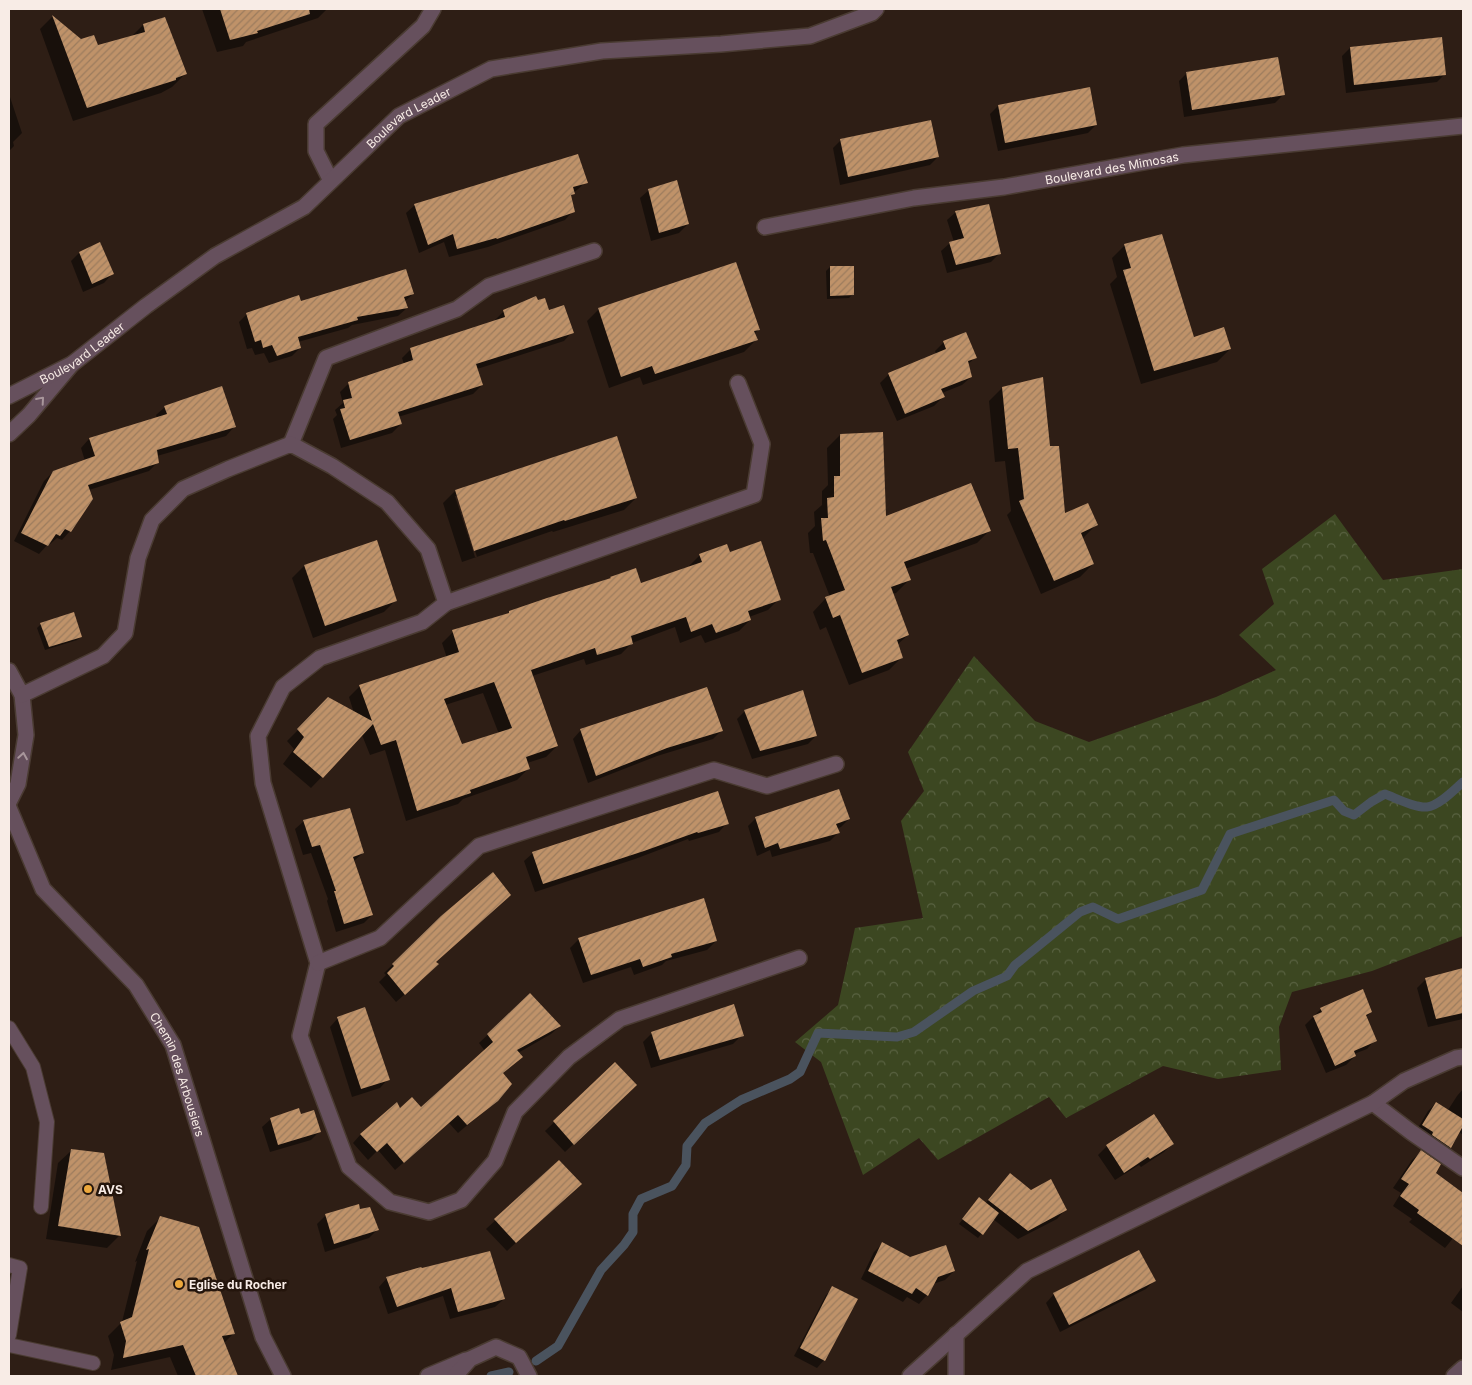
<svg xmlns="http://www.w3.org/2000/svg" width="1472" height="1385" font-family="Inter,sans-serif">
<defs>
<pattern id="forest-crowns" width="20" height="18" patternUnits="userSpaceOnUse" patternTransform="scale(1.25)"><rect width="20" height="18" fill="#3c4721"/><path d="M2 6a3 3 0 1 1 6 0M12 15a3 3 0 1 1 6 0" fill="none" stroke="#596241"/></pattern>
<pattern id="building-hatch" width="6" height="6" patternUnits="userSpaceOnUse" patternTransform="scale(1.25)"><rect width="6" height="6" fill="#bf9269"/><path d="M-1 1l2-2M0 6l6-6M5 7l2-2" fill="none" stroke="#9c7c5e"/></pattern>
</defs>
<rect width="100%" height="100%" fill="#2e1e15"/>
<path fill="url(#forest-crowns)" d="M1335 514 1383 580 1463 569V936L1372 971 1292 992 1279 1027 1281 1070 1218 1079 1163 1066 1066 1118 1049 1097 938 1160 919 1138 863 1175 821 1062 795 1042 838 1005 855 928 923 918 901 821 924 791 908 752 974 656 1035 721 1089 742 1216 697 1276 670 1239 635 1274 604 1262 569Z"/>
<g fill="#0007" fill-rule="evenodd">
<path d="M202 9H327L318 18 246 42 243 46 217 52Z"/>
<path d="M52 17 81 41 97 47 131 37 143 25 185 74 172 87 161 93 73 121 40 29Z"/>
<path d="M1350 48 1445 74 1437 82 1346 93 1342 56Z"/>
<path d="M1187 73 1283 95 1275 103 1184 117 1179 81Z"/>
<path d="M9 94 22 133 13 142 14 146 9 151Z"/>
<path d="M998 106 1096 125 1088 133 998 151 990 114Z"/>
<path d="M841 140 938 157 930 165 840 185 833 148Z"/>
<path d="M586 182 570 196 573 211 565 220 488 247 449 257 444 242 419 253 406 213 415 205Z"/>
<path d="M649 190 688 224 679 233 651 241 640 198Z"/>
<path d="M956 212 1000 253 991 262 947 273 941 251 950 243 954 242 947 220Z"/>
<path d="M1125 245 1194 338 1230 349 1217 362 1141 384 1110 284 1117 277 1112 258Z"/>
<path d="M79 253 112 274 104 283 83 292 71 261Z"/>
<path d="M830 267 853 294 849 298 827 299 826 271Z"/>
<path d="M413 294 404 302 407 308 398 316 352 325 348 328 298 342 300 348 292 356 269 363 264 353 255 355 252 348 247 349 239 322 247 314 300 302Z"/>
<path d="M599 309 759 329 754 334 756 340 744 352 643 385 640 377 609 388 587 321Z"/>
<path d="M504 311 549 312 572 332 564 341 477 369 482 385 473 394 398 417 401 424 392 433 341 448 333 419 337 415 335 410 343 403 340 392 349 383 404 364 402 358 410 350 496 322 495 320Z"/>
<path d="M944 342 975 358 967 365 971 377 962 385 942 393 943 397 934 406 897 421 880 383 889 374 936 354 935 351Z"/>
<path d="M1002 388 1064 515 1096 525 1083 538 1093 564 1080 577 1041 594 1007 515 1011 511 1005 461 995 462 989 401Z"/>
<path d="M165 407 234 427 226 436 157 456 158 462 149 471 89 490 70 531 62 540 57 538 50 544 49 543 39 554 14 541 44 481 53 472 85 461 81 448 89 439 157 418 156 415Z"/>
<path d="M840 435 885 517 990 530 977 543 905 569 909 580 896 593 892 594 908 635 897 645 902 657 889 670 849 685 826 627 820 630 813 612 826 598 830 597 813 553H810L808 533 815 526 814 512 822 505V491L828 485 827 448Z"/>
<path d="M616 437 636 498 624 510 553 532 552 531 462 562 443 503 455 491ZM455 496H458L477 557H475Z"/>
<path d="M729 554 779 599 768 610 749 617 750 620 739 631 705 643 701 635 680 643 675 627 632 643 621 654 586 665 584 659 532 676 557 746 546 757 527 763 528 769 517 780 463 799 458 804 406 821 385 750 370 755 362 735 311 788 283 764 294 749 287 741 329 699 354 713 349 697 360 686 447 658 442 643 453 632 608 580 611 578 640 585 689 568V566L700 555ZM483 693 499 734 461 746 445 705Z"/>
<path d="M304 566 396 600 384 612 313 638 292 578Z"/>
<path d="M41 624 81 636 77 640 45 650 37 628Z"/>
<path d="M745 711 816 736 808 744 752 759 737 719Z"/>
<path d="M581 730 721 731 713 739 657 756 588 783 573 739Z"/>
<path d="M756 818 849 819 841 827 836 829 838 833 830 841 772 857 770 850 757 856 748 826Z"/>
<path d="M304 821 363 853 354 861 372 915 364 923 336 932 327 901 328 899 311 853 303 855 295 829Z"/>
<path d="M727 823 719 832 689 841 688 839 635 859 535 892 524 861 533 853Z"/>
<path d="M442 917 435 963 429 973 396 1002 379 982 386 975 384 973Z"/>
<path d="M579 939 716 941 707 950 666 961 662 965 634 975 631 967 583 983 570 948Z"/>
<path d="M1463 970V1019L1428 1027 1417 988 1426 979Z"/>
<path d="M530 995 560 1026 551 1034 518 1053 502 1074 497 1100 458 1133 449 1123 395 1170 378 1150 368 1160 353 1143 361 1134 399 1110 421 1109 485 1051 479 1043Z"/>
<path d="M1321 1009 1371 1012 1365 1018 1375 1040 1367 1049 1354 1054 1355 1056 1346 1065 1326 1073 1305 1025Z"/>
<path d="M338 1018 388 1079 380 1088 352 1097 330 1027Z"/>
<path d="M652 1033 742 1035 733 1044 651 1068 643 1042Z"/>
<path d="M615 1064 627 1093 565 1152 545 1131Z"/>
<path d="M1463 1089V1135L1459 1132 1450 1147 1442 1155 1415 1133 1428 1111 1436 1103 1448 1110 1457 1096Z"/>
<path d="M300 1116 320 1131 311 1140 270 1152 262 1127 271 1119Z"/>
<path d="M1172 1144 1164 1152 1141 1167 1139 1165 1115 1180 1098 1155 1107 1146Z"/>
<path d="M72 1150 120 1235 107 1248 46 1239 58 1163Z"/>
<path d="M1421 1152 1435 1173 1463 1194V1197L1457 1206 1463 1211V1226L1445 1248 1409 1222 1412 1219 1393 1206 1401 1193 1393 1188 1412 1160Z"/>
<path d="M559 1162 571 1192 507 1251 486 1229Z"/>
<path d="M1010 1174 1031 1192 1065 1210 1057 1219 1018 1239 993 1219 978 1238 959 1224 975 1203 985 1204Z"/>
<path d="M360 1211 377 1230 369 1238 325 1252 317 1224 326 1215Z"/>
<path d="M160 1218 234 1333 224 1343 235 1374 233 1376H178L170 1357 111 1370 114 1355 108 1336 122 1322 137 1261 135 1262 147 1231Z"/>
<path d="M882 1244 909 1258 954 1271 945 1280 933 1284 927 1295 919 1304 907 1297 903 1302 861 1279 874 1252Z"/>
<path d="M421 1268 504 1299 495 1307 450 1319 443 1296 388 1314 379 1287 387 1278Z"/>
<path d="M1154 1281 1146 1289 1060 1332 1046 1303 1054 1294Z"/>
<path d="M1463 1286V1312L1451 1303Z"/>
<path d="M833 1288 824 1360 817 1368 794 1356 826 1295Z"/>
</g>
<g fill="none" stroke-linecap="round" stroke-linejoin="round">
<g stroke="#4a535e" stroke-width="9">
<path d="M536 1361 558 1346 601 1270 624 1245 633 1232V1214L641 1199 672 1186 686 1165 687 1146 705 1123 741 1100 790 1079 800 1072 818 1033 897 1037 914 1032 973 991 1007 976 1015 965 1080 912 1093 907 1118 919 1202 890 1230 834 1334 800 1344 811 1354 815 1371 802 1385 794C1396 798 1415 808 1427 807 1439 806 1455 789 1463 782"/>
<path d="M491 1376 509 1372"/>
</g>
</g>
<g fill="url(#building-hatch)" fill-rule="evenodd">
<path d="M220 9H309L310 14 257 31 258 33 230 40Z"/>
<path d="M52 15 81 39 94 35 98 45 145 32 143 24 165 17 187 74 176 78V80L87 108Z"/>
<path d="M1442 37 1446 75 1354 85 1350 47Z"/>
<path d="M1278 57 1285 95 1192 110 1186 72Z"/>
<path d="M1090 87 1097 125 1005 143 998 105Z"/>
<path d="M931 120 939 157 848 177 840 139Z"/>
<path d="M578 154 588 183 573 187 575 194 571 195 575 212 497 239 496 238 457 249 453 234 428 245 414 204Z"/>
<path d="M677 180 689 224 659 233 648 189Z"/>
<path d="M989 204 1001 254 956 265 949 242 964 238 955 211Z"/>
<path d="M1162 234 1194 337 1224 327 1231 349 1154 371 1123 270 1131 268 1124 244Z"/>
<path d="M100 242 114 274 92 284 79 252Z"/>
<path d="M736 262 760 330 754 331 758 340 655 374 652 366 621 377 598 308Z"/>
<path d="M830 266H854V295L830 296Z"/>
<path d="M406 269 414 294 404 297 408 308 357 317 358 320 298 337 301 348 277 356 272 345 263 348 261 340 255 342 246 313 299 295 301 301Z"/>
<path d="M536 296 538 300 545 298 549 310 564 305 574 333 476 364 483 385 398 412 402 424 350 440 340 409 345 408 343 400 352 398 348 382 413 360 410 348 505 317 503 310Z"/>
<path d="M966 332 977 358 968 361 972 377 941 389 945 397 905 414 888 373 946 349 943 341Z"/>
<path d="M1043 377 1050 446H1059L1065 513 1088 503 1098 525 1081 533 1094 564 1054 581 1019 501 1024 499 1018 448 1008 449 1002 387Z"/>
<path d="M222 386 236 427 157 450 159 463 88 485 93 499 71 532 65 529 60 536 56 534 48 546 21 533 53 471 95 456 89 438 167 414 164 406Z"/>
<path d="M883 432 886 516 971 483 991 531 904 562 911 580 891 587 909 635 897 640 903 658 862 673 840 615 833 618 825 597 845 590 826 540 823 541 821 518H828L827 498 834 497V476H840V434Z"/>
<path d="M617 436 637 498 565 521 564 520 474 551 455 490Z"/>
<path d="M377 540 397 601 325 626 304 565Z"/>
<path d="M761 541 781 600 748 611 751 620 716 633 712 624 691 632 686 617 631 636 633 644 597 655 595 648 531 670 558 746 526 757 530 769 470 790 471 793 417 811 396 740 381 745 373 724 323 778 293 752 304 737 297 729 328 697 372 721 359 685 459 652 452 630 509 613V611L547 598 611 578 610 577 636 568 641 583 702 562 699 554 727 544 730 552ZM494 682 512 728 462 744 444 699Z"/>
<path d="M74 612 82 637 49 647 40 623Z"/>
<path d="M707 687 723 731 667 748 596 776 580 729Z"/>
<path d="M803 690 817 736 760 751 744 710Z"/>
<path d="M839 789 850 819 836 824 840 833 780 849 778 843 765 848 755 817Z"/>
<path d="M718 791 729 824 698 833 697 832 644 851 543 884 532 852Z"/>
<path d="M350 808 364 853 353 857 373 915 344 924 334 891H336L320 845 312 847 303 820Z"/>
<path d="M493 872 511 895 436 962 439 964 405 995 387 973 394 966 392 964 441 916Z"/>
<path d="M704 898 717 941 671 954 672 957 643 967 640 959 591 975 578 938Z"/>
<path d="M1463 968V1013L1436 1019 1425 978Z"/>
<path d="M1363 989 1372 1012 1366 1015 1377 1041 1354 1051 1356 1056 1335 1066 1313 1016 1322 1012 1320 1008Z"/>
<path d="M530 993 561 1026 517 1050 523 1057 503 1073 512 1084 498 1101 467 1125 458 1115 404 1163 387 1143 377 1152 360 1134 397 1102 400 1108 412 1097 421 1107 493 1042 487 1034Z"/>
<path d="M734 1004 744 1036 660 1060 651 1032Z"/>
<path d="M365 1007 390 1080 361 1089 337 1017Z"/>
<path d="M615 1062 637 1085 574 1145 553 1121Z"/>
<path d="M1436 1102 1463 1119V1126L1451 1148 1432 1135 1433 1132 1422 1125Z"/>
<path d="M299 1108 301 1114 314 1110 321 1132 278 1145 270 1118Z"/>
<path d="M1154 1114 1174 1144 1150 1159 1148 1157 1124 1173 1106 1145Z"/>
<path d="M71 1149 104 1153 121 1236 58 1226Z"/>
<path d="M1421 1150 1441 1164 1436 1173 1463 1193V1246L1417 1213 1419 1210 1400 1196 1409 1184 1401 1179Z"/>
<path d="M559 1160 582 1184 516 1243 494 1219Z"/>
<path d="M1010 1173 1031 1190 1051 1179 1067 1210 1028 1231 988 1200Z"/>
<path d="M979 1197 999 1213 983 1235 962 1219Z"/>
<path d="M359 1204 360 1209 370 1207 379 1230 334 1244 325 1214Z"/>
<path d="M160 1216 199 1227 235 1334 222 1336 238 1376H196L183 1345 123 1358 126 1341 120 1322 132 1317 149 1249 146 1250Z"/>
<path d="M882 1242 910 1257 946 1245 955 1271 938 1277 928 1296 916 1288 912 1294 868 1271Z"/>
<path d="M1139 1250 1156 1281 1069 1325 1053 1293Z"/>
<path d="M490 1251 505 1299 458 1312 451 1288 397 1307 386 1277 421 1267 422 1268Z"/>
<path d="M832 1286 858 1299 825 1361 800 1348Z"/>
</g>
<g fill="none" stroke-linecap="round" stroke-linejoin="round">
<g stroke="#4a3b32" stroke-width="16">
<g id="service">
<path d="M9 1028 33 1067 47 1122 41 1207"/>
<path d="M9 1265 20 1268 9 1335"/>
<path d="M9 1345 93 1363"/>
</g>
</g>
<g stroke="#4a3b32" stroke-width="18">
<g id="minor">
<path d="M331 181 316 151V124L423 26 433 9"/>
<path id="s1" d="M765 227 914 198 1004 187 1183 155 1463 126"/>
<path d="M9 434 29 415 72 364"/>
<path d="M291 444 326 358 457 309 489 286 594 251"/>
<path d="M446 603 754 495 762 444 738 383"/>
<path d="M9 671 22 695 26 735 18 784 9 802"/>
<path d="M22 695 103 656 125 633 138 558 152 520 183 489 228 469 291 444 332 466 387 502 428 549 446 603 422 622 320 658 283 687 258 736 263 783 318 963 300 1036 349 1167 390 1202 429 1212 461 1200 495 1161 515 1112 569 1057 620 1019 799 958"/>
<path id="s2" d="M9 808 43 889 136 985 173 1045 263 1337 283 1376"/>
<path d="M318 963 380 938 479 846 714 770 767 786 836 764"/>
<path d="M1373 1103 1411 1132 1463 1168"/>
<path d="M428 1376 466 1360"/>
<path d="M455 1376 470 1359 496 1347 519 1357 529 1376"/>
<path d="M910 1376 1027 1271 1373 1103 1404 1081 1456 1058 1463 1057"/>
<path d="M956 1376V1334"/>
<path d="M1454 1376 1463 1368"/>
</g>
</g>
<g stroke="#4a3b32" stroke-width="18">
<g id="tertiary">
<path id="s3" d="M9 396 72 364 146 306 215 256 304 207 399 116 491 69 602 51 721 44 810 36 872 13 876 9"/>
</g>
</g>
<use href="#service" stroke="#66505d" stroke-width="14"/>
<use href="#minor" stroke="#66505d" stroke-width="15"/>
<use href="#tertiary" stroke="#66505d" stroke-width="15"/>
</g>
<defs><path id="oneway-chevron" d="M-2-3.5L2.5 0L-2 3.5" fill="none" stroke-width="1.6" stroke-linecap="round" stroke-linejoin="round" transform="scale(1.25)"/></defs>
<g stroke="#a8969b">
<use href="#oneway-chevron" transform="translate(41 400) rotate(-49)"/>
<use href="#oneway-chevron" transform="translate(23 756) rotate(-81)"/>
</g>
<g fill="#eda83c" stroke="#24150c" stroke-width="2">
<circle cx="88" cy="1189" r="5"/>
<circle cx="179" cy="1284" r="5"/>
</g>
<g text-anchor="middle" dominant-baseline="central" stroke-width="5" stroke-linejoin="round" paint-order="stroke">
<g font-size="12" fill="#f8ece6" stroke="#24150c">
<text stroke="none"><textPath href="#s3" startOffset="490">Boulevard Leader</textPath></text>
<text stroke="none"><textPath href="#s1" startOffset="352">Boulevard des Mimosas</textPath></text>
<text stroke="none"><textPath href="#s3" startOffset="85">Boulevard Leader</textPath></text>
<text stroke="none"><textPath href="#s2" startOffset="321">Chemin des Arbousiers</textPath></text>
</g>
<g font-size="12" font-weight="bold" fill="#f8ece6" stroke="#24150c" text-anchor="start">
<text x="98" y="1189">AVS</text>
<text x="189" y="1284">Eglise du Rocher</text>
</g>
</g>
<rect width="1472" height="1385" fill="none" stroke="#f8ece6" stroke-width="20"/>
</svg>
